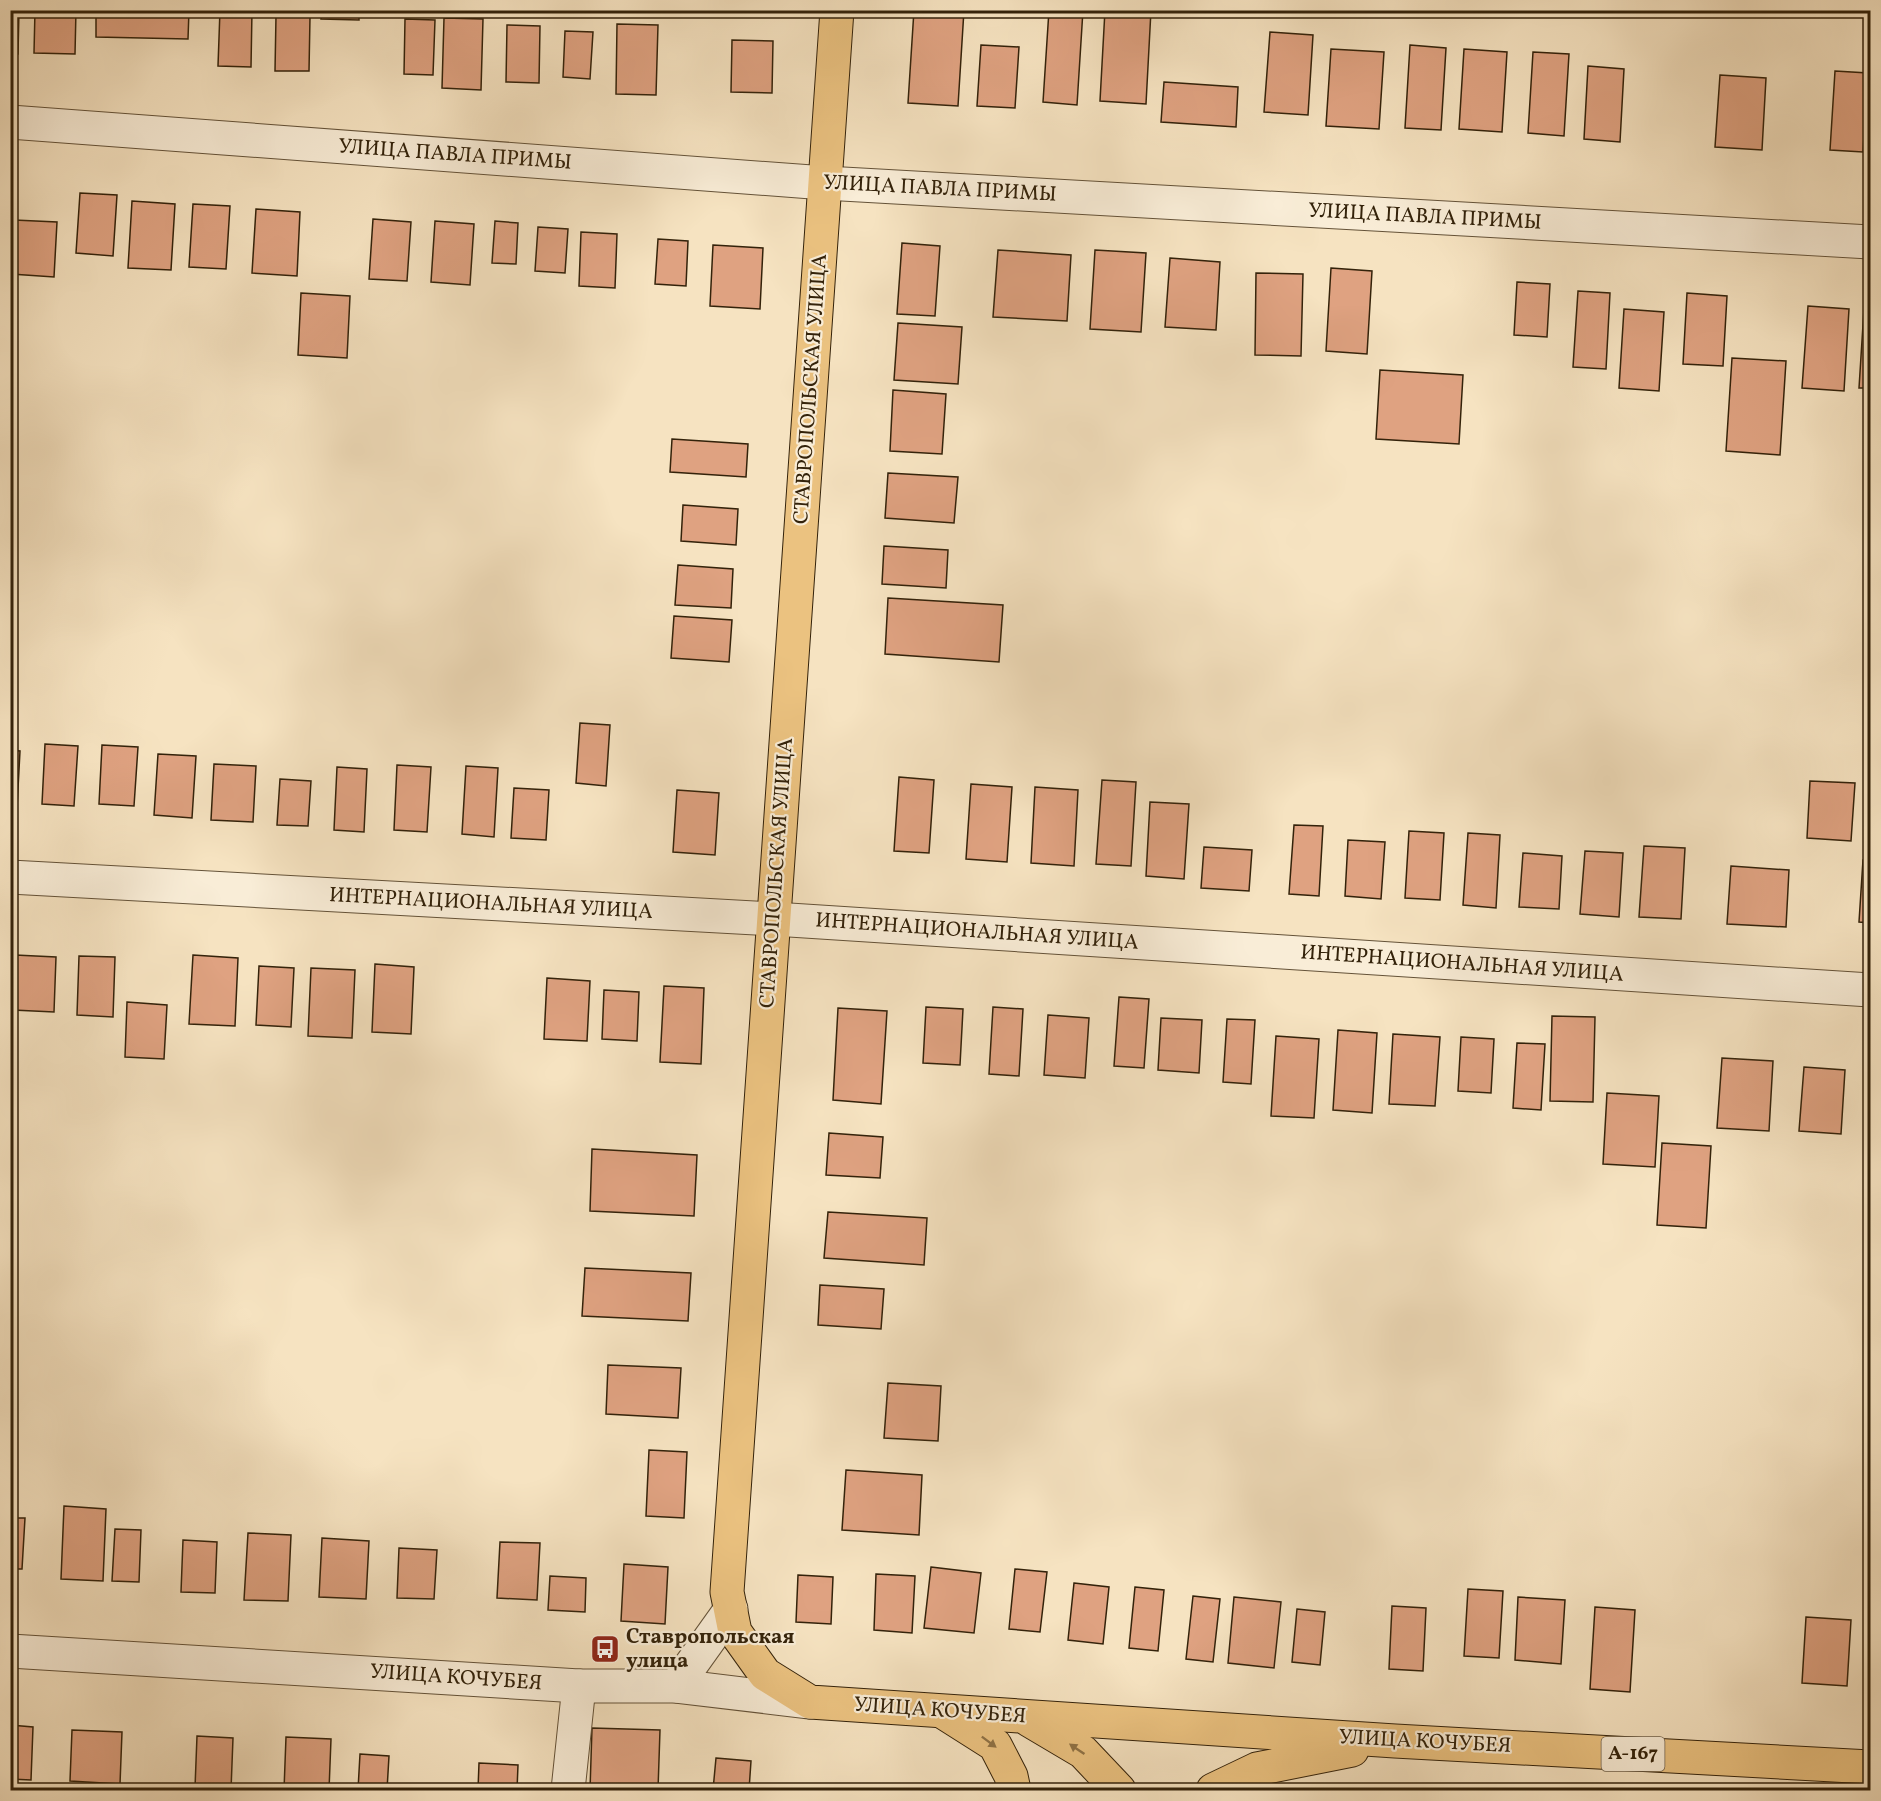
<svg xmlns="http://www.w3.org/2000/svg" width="1881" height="1801" font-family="Vollkorn,serif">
<rect width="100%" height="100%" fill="#f6e3c1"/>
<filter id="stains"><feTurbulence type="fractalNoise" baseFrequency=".00333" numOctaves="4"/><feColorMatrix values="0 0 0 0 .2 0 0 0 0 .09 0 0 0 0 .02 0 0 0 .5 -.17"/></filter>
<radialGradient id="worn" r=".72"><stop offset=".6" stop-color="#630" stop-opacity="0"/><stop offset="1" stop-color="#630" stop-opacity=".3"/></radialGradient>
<g fill="#dfa281" stroke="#33220a" stroke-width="1.5">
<path d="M10 10H19L18 54H10Z"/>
<path d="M35 10H76L75 54 34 53Z"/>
<path d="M96 10H189L188 39 96 37Z"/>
<path d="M220 10H252L251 67 218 66Z"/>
<path d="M322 10H359V20L321 19Z"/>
<path d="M914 10H964L958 106 908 103Z"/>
<path d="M1049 10H1083L1077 105 1043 102Z"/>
<path d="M1105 10H1151L1146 104 1100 101Z"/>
<path d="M276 16 310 17 309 71H275Z"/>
<path d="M444 18 483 19 481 90 442 88Z"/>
<path d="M405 19 435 20 433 75 404 74Z"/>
<path d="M617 24 658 25 656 95 616 94Z"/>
<path d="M507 25 540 26 539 83 506 82Z"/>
<path d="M565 31 593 32 590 79 563 77Z"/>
<path d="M1270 32 1313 35 1308 115 1264 112Z"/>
<path d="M732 40 773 41 772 93 731 92Z"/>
<path d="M981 45 1019 47 1015 108 977 106Z"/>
<path d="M1410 45 1446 48 1441 130 1405 128Z"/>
<path d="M1331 49 1384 52 1379 129 1326 126Z"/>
<path d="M1464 49 1507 52 1502 132 1459 129Z"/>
<path d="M1533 52 1569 54 1564 136 1528 133Z"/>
<path d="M1588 66 1624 69 1620 142 1584 139Z"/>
<path d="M1835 71 1868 73 1863 152 1830 150Z"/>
<path d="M1720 75 1766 78 1762 150 1715 147Z"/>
<path d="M1164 82 1238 87 1236 127 1161 122Z"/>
<path d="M80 193 117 195 113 256 76 253Z"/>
<path d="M132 201 175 204 171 270 128 268Z"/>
<path d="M193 204 230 206 226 269 189 267Z"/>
<path d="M256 209 300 212 297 276 252 273Z"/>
<path d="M373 219 411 222 407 281 369 279Z"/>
<path d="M14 220 57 222 54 277 11 274Z"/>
<path d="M435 221 474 224 470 285 431 282Z"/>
<path d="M495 221 518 223 516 264 492 263Z"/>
<path d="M538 227 568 229 565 273 535 271Z"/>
<path d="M581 232 617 234 615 288 579 286Z"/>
<path d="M658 239 688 241 686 286 655 284Z"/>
<path d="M902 243 940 246 935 316 897 314Z"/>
<path d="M713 245 763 248 760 309 710 306Z"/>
<path d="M998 250 1071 255 1067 321 993 317Z"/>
<path d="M1095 250 1146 253 1141 332 1090 329Z"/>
<path d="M1170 258 1220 262 1216 330 1165 327Z"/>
<path d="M1331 268 1372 271 1367 354 1326 351Z"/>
<path d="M1256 273 1303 274 1301 356 1255 355Z"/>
<path d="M1517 282 1550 284 1547 337 1514 335Z"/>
<path d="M1578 291 1610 293 1606 369 1573 367Z"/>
<path d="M301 293 350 296 347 358 298 355Z"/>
<path d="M1687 293 1727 296 1723 366 1683 364Z"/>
<path d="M1808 306 1849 309 1844 391 1802 388Z"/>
<path d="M1624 309 1664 312 1659 391 1619 388Z"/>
<path d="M1864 309H1870V388H1859Z"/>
<path d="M898 323 962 327 958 384 894 380Z"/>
<path d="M1732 358 1786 361 1780 455 1726 451Z"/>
<path d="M1380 370 1463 375 1459 444 1376 439Z"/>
<path d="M893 390 946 394 942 454 890 451Z"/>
<path d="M672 439 748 444 746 477 670 472Z"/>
<path d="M888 473 958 477 954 523 885 518Z"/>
<path d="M683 505 738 509 736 545 681 541Z"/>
<path d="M884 546 948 550 946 588 882 584Z"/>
<path d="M678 565 733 569 731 608 675 605Z"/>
<path d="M888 598 1003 605 999 662 885 654Z"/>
<path d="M674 616 732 620 729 662 671 658Z"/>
<path d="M580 723 610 725 606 786 576 783Z"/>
<path d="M45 744 78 746 74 806 42 804Z"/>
<path d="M102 745 138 747 134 806 99 804Z"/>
<path d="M10 750 20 751 17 807H10Z"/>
<path d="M158 754 196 756 192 818 154 815Z"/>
<path d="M214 764 256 766 253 822 211 820Z"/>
<path d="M397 765 431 767 427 832 394 830Z"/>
<path d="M466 766 498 768 494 837 462 834Z"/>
<path d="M337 767 367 769 364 832 334 830Z"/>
<path d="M899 777 934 780 929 853 894 851Z"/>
<path d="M280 779 311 781 308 826 277 825Z"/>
<path d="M1102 780 1136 782 1131 866 1096 864Z"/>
<path d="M1810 781 1855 783 1851 841 1807 838Z"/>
<path d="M971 784 1012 787 1007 862 966 859Z"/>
<path d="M1035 787 1078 790 1074 866 1031 863Z"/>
<path d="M514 788 549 790 546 840 511 838Z"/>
<path d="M677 790 719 793 715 855 673 852Z"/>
<path d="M1150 802 1189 804 1184 879 1146 876Z"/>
<path d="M1294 825 1323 826 1319 896 1289 894Z"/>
<path d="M1409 831 1444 833 1440 900 1405 898Z"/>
<path d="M1468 833 1500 835 1496 908 1463 905Z"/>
<path d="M1348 840 1385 842 1381 899 1345 896Z"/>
<path d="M1644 846 1685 848 1681 919 1639 917Z"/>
<path d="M1204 847 1252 850 1249 891 1201 888Z"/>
<path d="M1585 851 1623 853 1619 917 1580 914Z"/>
<path d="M1523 853 1562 856 1559 909 1519 907Z"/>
<path d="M1863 860 1870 861V923L1859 922Z"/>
<path d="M1731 866 1789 870 1786 927 1727 924Z"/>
<path d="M15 955 56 957 54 1012 13 1010Z"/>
<path d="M193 955 238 958 235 1026 189 1024Z"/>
<path d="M79 956 115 957 113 1017 77 1015Z"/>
<path d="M375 964 414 967 411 1034 372 1032Z"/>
<path d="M259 966 294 968 291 1027 256 1025Z"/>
<path d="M311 968 355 970 352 1038 308 1036Z"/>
<path d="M547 978 590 981 587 1041 544 1039Z"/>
<path d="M664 986 704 988 701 1064 660 1062Z"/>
<path d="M604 990 639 992 637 1041 602 1039Z"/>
<path d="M1119 997 1149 999 1144 1068 1114 1066Z"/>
<path d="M127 1002 167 1005 164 1059 125 1057Z"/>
<path d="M926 1007 963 1009 960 1065 923 1063Z"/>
<path d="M993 1007 1023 1009 1019 1076 989 1074Z"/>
<path d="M838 1008 887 1011 881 1104 833 1100Z"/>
<path d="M1048 1015 1089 1018 1085 1078 1044 1075Z"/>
<path d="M1552 1016 1595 1017 1593 1102 1550 1101Z"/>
<path d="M1161 1018 1202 1020 1199 1073 1158 1070Z"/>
<path d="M1227 1019 1255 1020 1251 1084 1223 1082Z"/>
<path d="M1338 1030 1377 1033 1372 1113 1333 1110Z"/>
<path d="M1393 1034 1440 1037 1435 1106 1389 1104Z"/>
<path d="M1276 1036 1319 1039 1314 1118 1271 1116Z"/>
<path d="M1461 1037 1494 1039 1491 1093 1458 1091Z"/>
<path d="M1517 1043 1545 1044 1541 1110 1513 1108Z"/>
<path d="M1722 1058 1773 1061 1769 1131 1717 1128Z"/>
<path d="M1804 1067 1845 1070 1841 1134 1799 1131Z"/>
<path d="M1607 1093 1659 1096 1655 1167 1603 1164Z"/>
<path d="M829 1133 883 1137 880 1178 826 1175Z"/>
<path d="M1662 1143 1711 1146 1706 1228 1657 1225Z"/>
<path d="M592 1149 697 1155 694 1216 590 1211Z"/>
<path d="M828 1212 927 1218 924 1265 824 1258Z"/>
<path d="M585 1268 691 1273 688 1321 582 1316Z"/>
<path d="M820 1285 884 1289 881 1329 818 1325Z"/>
<path d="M608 1365 681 1368 678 1418 606 1414Z"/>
<path d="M888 1383 941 1386 938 1441 884 1438Z"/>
<path d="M649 1450 687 1452 684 1518 646 1516Z"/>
<path d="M846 1470 922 1475 919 1535 842 1530Z"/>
<path d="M64 1506 106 1509 103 1581 61 1579Z"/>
<path d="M10 1518H25L22 1569H10Z"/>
<path d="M115 1529 141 1530 139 1582 112 1581Z"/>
<path d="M248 1533 291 1535 288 1601 244 1600Z"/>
<path d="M322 1538 369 1541 366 1599 319 1597Z"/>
<path d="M183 1540 217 1542 215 1593 181 1592Z"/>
<path d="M500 1542 540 1543 537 1600 497 1598Z"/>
<path d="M399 1548 437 1550 434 1599 397 1598Z"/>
<path d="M624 1564 668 1567 665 1624 621 1621Z"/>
<path d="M931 1567 981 1573 974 1633 924 1628Z"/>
<path d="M1015 1569 1047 1572 1040 1632 1009 1629Z"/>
<path d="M876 1574 915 1576 912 1633 874 1630Z"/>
<path d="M798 1575 833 1577 831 1624 796 1622Z"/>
<path d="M550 1576 586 1578 585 1612 548 1610Z"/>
<path d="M1074 1583 1109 1587 1103 1644 1068 1640Z"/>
<path d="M1135 1587 1164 1590 1158 1651 1129 1648Z"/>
<path d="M1468 1589 1503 1591 1499 1658 1464 1656Z"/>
<path d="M1193 1596 1220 1599 1213 1662 1186 1659Z"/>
<path d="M1234 1597 1281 1602 1274 1668 1228 1663Z"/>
<path d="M1518 1597 1565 1600 1561 1664 1515 1660Z"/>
<path d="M1392 1606 1426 1608 1423 1671 1389 1669Z"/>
<path d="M1595 1607 1635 1610 1630 1692 1590 1689Z"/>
<path d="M1297 1609 1325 1612 1320 1665 1292 1662Z"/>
<path d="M1806 1617 1851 1620 1847 1686 1802 1683Z"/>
<path d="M10 1725 33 1727 31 1780 10 1779Z"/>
<path d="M592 1728 660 1730 658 1790H590Z"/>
<path d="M72 1730 122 1732 120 1784 70 1781Z"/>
<path d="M197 1736 233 1738 231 1790 195 1788Z"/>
<path d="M286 1737 331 1739 329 1790H284Z"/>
<path d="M360 1754 389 1756 387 1790H358Z"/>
<path d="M716 1758 751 1761 749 1790H713Z"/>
<path d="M479 1763 518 1765 517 1790H478Z"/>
</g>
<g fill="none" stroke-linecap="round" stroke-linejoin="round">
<g stroke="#645238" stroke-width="35">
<g id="minor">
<path d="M10 122 825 183 1870 242"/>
<path d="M10 877 774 919 1870 990"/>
<path d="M10 1651 579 1686H676L810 1702"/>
<path d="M676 1686 731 1609"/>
<path d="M568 1790 579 1686"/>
</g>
</g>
<g stroke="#33220a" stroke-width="35">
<g id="major">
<path d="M837 10 727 1592 735 1632 765 1674 810 1702 1395 1741 1870 1767"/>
<path d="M943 1712 995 1745 1011 1776 1014 1790"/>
<path d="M1029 1720 1083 1752 1119 1790"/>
<path d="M1213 1790 1257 1769 1352 1750"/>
</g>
</g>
<use href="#minor" stroke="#f9edd7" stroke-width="33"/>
<use href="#major" stroke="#ebc280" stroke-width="33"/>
</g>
<defs><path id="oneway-solid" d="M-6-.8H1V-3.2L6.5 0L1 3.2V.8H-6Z" transform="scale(1.5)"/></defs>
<g fill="#8f7245">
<use href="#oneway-solid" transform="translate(989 1742) rotate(37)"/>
<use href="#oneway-solid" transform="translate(1077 1749) rotate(-146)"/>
</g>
<defs>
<g id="bus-square" transform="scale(1.5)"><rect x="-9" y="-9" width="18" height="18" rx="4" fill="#8f2418" stroke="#f9edd7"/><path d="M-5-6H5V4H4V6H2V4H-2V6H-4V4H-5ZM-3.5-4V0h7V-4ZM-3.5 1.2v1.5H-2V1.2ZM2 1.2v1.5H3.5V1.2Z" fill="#fff"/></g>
</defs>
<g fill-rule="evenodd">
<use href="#bus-square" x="605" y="1649"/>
</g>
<g text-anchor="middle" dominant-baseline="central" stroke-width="4.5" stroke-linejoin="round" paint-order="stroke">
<rect fill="#f9edd7" stroke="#6e5f48" stroke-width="1.5" x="1601.5" y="1737" width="63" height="34" rx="4.5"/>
<g font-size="20" font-weight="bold" fill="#33220a">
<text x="1633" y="1754">А-167</text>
</g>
<g font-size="21" fill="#33220a" stroke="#f9edd7">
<text transform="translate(455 155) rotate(4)">УЛИЦА ПАВЛА ПРИМЫ</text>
<text transform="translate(940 189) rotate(3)">УЛИЦА ПАВЛА ПРИМЫ</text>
<text transform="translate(1425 217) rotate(3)">УЛИЦА ПАВЛА ПРИМЫ</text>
<text transform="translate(811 389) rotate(-86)">СТАВРОПОЛЬСКАЯ УЛИЦА</text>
<text transform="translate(777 873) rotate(-86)">СТАВРОПОЛЬСКАЯ УЛИЦА</text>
<text transform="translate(491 904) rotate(3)">ИНТЕРНАЦИОНАЛЬНАЯ УЛИЦА</text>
<text transform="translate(977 932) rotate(4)">ИНТЕРНАЦИОНАЛЬНАЯ УЛИЦА</text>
<text transform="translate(1462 964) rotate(4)">ИНТЕРНАЦИОНАЛЬНАЯ УЛИЦА</text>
<text transform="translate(456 1678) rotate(4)">УЛИЦА КОЧУБЕЯ</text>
<text transform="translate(940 1711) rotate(4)">УЛИЦА КОЧУБЕЯ</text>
<text transform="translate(1425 1742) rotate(3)">УЛИЦА КОЧУБЕЯ</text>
</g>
<g font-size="21" font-weight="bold" fill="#33220a" stroke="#f9edd7" text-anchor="start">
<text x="626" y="1637">Ставропольская<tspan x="626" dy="24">улица</tspan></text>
</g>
</g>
<rect width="1881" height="1801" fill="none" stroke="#f6e3c1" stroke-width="36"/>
<rect x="12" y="12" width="1857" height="1777" fill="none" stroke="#33220a" stroke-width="3"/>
<rect x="18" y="18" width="1845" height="1765" fill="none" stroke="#33220a" stroke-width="1.5"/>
<rect width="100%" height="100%" filter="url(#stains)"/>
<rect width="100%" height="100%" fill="url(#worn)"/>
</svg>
